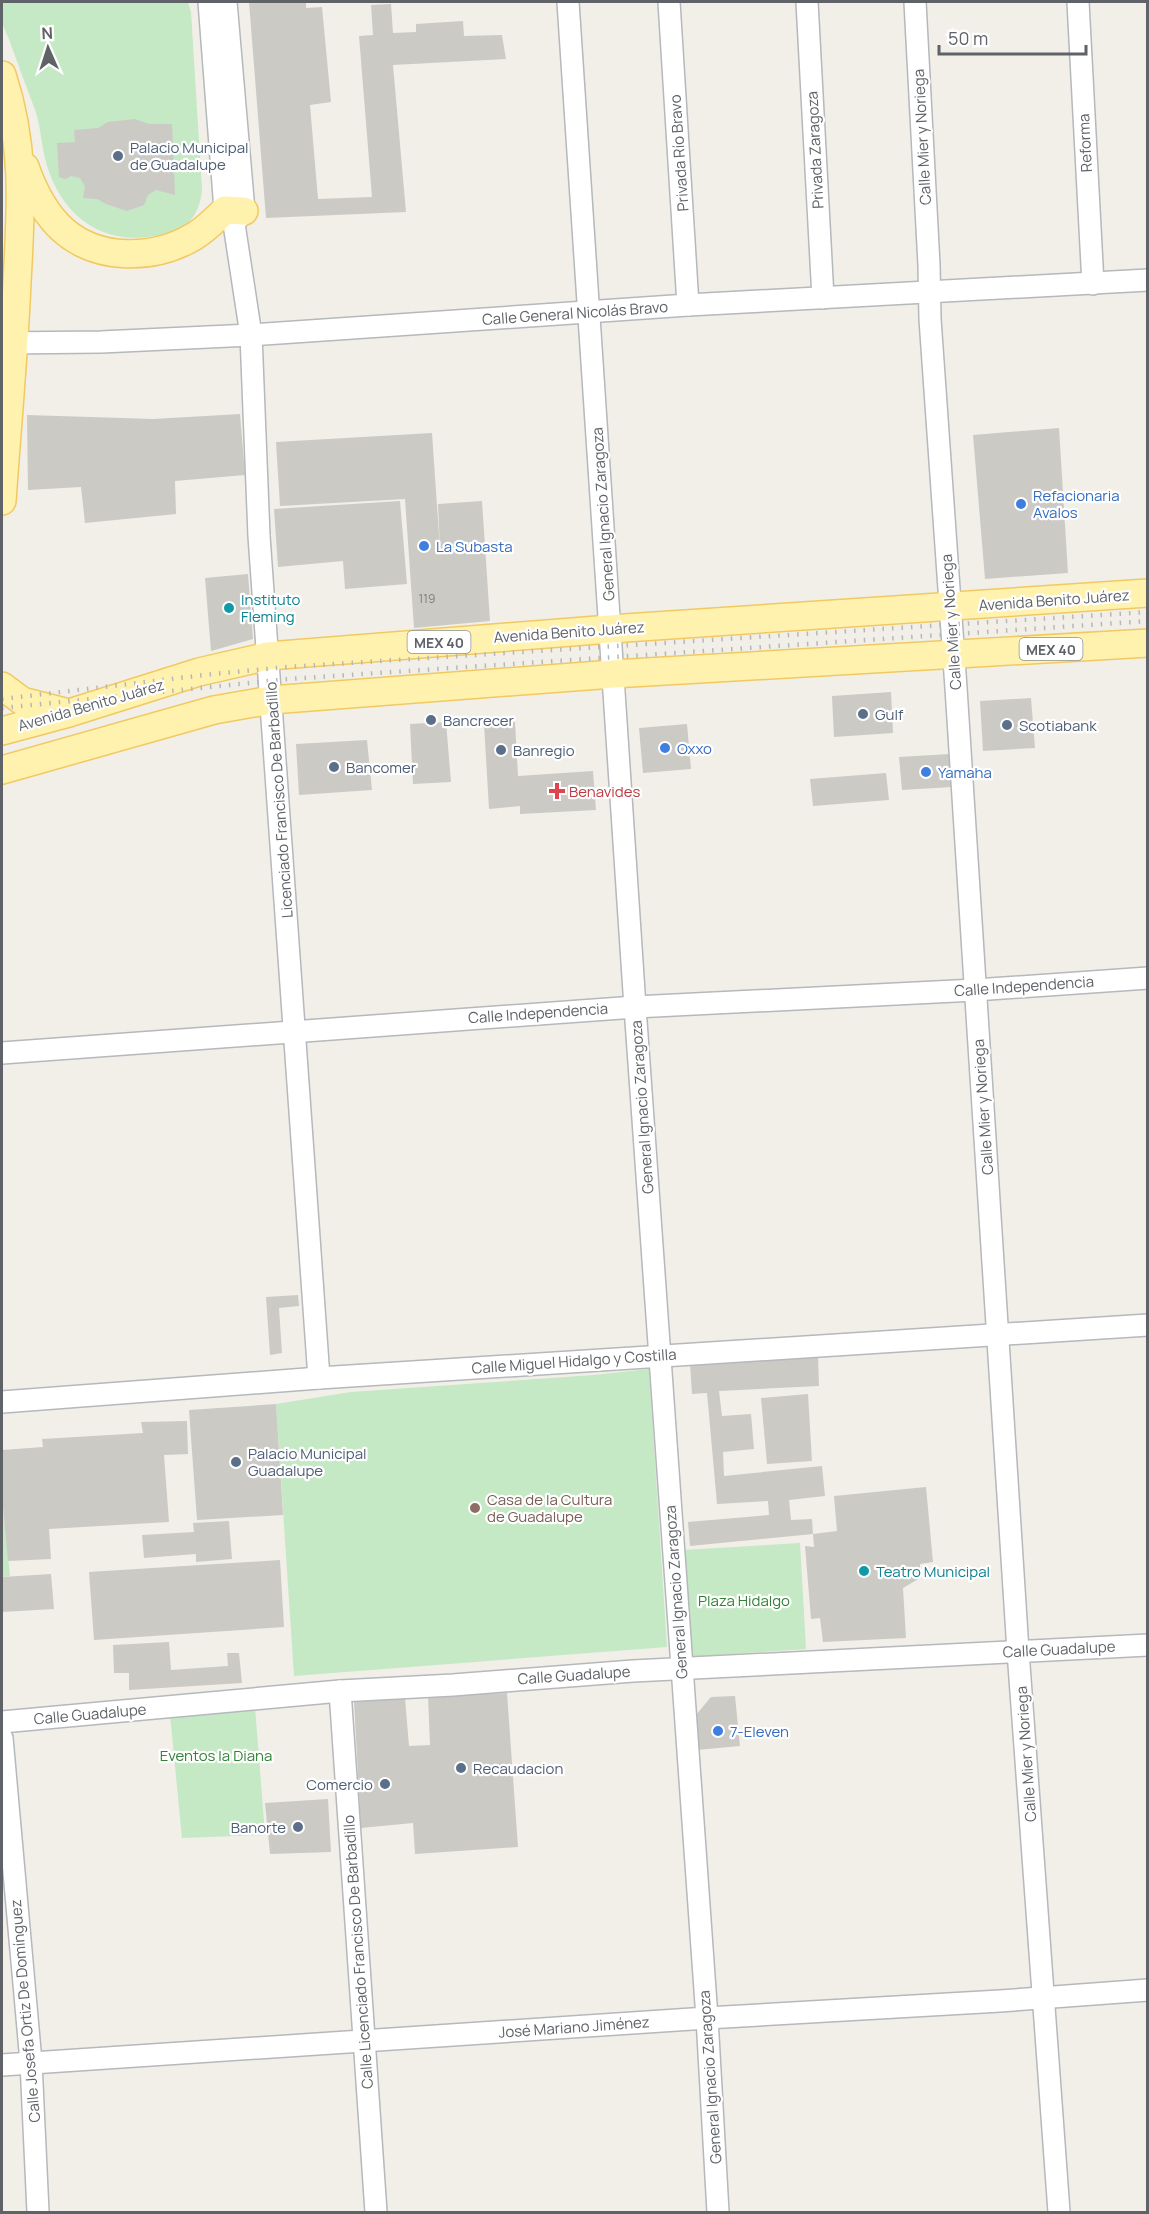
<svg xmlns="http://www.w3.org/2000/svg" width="1149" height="2214" font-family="Manrope,sans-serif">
<rect width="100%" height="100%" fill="#f1efe8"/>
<g fill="#c5e8c5">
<path d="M2 2H188L191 12 202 190C199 215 190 227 164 234 102 250 57 214 44 154 41 139 40 124 35 110 27 88 19 67 11 45 9 37 3 28 2 20 0 14 2 7 2 2Z"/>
<path d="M649 1369 667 1647 294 1676 276 1404 351 1392 594 1375Z"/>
<path d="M2 1496 10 1576 2 1577Z"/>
<path d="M800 1543 806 1649 688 1657 682 1550Z"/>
<path d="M255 1707 265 1835 182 1838 170 1714Z"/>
</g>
<g fill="#cccac5">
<path d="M249 2H306V8L322 7 331 102 310 105 318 199 372 197 359 36 373 35 371 5 391 4 393 33 416 32V24L463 21 464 36 502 35 506 59 393 65 406 212 266 218Z"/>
<path d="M135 119 149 124H172L175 195 156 190 148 195 144 205 127 211 106 204 97 199 83 198 85 186 80 178 71 176 66 179 59 177 57 143 75 142 74 130 98 128 108 122Z"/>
<path d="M240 414 245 475 175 481 176 514 85 523 81 487 28 490 27 415 153 419Z"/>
<path d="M1059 428 1068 573 985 579 973 435Z"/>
<path d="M432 433 440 549 438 504 482 501 490 621 414 628 405 499 280 506 276 442Z"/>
<path d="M400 501 407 584 345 589 343 561 278 567 274 509Z"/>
<path d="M248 574 253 639 211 651 205 578Z"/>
<path d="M891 692 893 733 834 737 832 696Z"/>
<path d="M1031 698 1035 748 983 751 980 701Z"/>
<path d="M446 722 451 782 413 784 410 724Z"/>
<path d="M515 722 518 776 593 771 596 810 520 814V806L489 809 484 724Z"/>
<path d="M687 724 691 769 643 773 639 728Z"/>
<path d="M367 740 372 790 299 795 296 744Z"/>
<path d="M950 754 952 787 902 790 899 757Z"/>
<path d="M886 773 889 800 813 806 810 779Z"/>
<path d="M298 1295 299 1306 279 1308 282 1353 270 1355 266 1297Z"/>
<path d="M818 1354 819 1386 719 1391 722 1416 751 1414 754 1449 723 1452 724 1476 822 1466 825 1496 789 1500 791 1520 812 1519 813 1534 837 1531 834 1496 926 1487 933 1562 920 1564V1578L903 1588 906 1638 823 1642 820 1618 811 1619 805 1546 814 1547 813 1534 690 1546 688 1522 769 1515 768 1501 717 1504 707 1393 692 1394 690 1363Z"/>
<path d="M808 1394 812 1461 767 1464 761 1398Z"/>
<path d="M276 1404 283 1515 197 1520 189 1410Z"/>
<path d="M187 1421 188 1454 164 1455 169 1522 49 1529 51 1559 8 1561 2 1496V1450L43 1447 42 1439 143 1433 141 1422Z"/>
<path d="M229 1521 232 1559 196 1562V1554L144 1558 142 1535 194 1532 193 1523Z"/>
<path d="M280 1560 284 1627 94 1640 89 1572Z"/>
<path d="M51 1574 54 1609 2 1612V1577Z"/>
<path d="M169 1642 171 1670 228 1666 227 1653H239L242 1683 129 1690V1673H114L113 1645Z"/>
<path d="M507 1693 518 1847 415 1854 413 1823 361 1828 354 1702 405 1698 409 1746 430 1745 428 1696Z"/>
<path d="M735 1696 740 1746 697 1750 696 1715 711 1697Z"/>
<path d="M328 1799 331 1852 270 1854 265 1803Z"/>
</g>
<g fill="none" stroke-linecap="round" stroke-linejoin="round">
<g stroke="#b5b8bc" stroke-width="24">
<g id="minor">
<path d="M209 2 225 210 234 224 251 335 259 536 319 1378"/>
<path d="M226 2 244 211 235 222"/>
<path d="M568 2 635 1007 707 2018 718 2212"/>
<path d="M669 2 688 305"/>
<path d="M807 2 823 298"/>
<path d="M915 2 929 265 930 319 956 688 1018 1651 1059 2212"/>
<path d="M1078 2 1093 284"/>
<path d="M2 343 101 342 251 335 688 305 1148 280"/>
<path d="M2 1053 635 1007 975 990 1148 978"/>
<path d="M2 1402 319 1378 1148 1325"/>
<path d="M340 1691 376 2212"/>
<path d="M2 1722 340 1691 453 1685 633 1671 1148 1645"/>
<path d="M2 1738 31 2062 38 2212"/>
<path d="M2 2065 707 2018 1000 2001 1148 1990"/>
</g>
</g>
<g stroke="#f2c960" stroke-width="30">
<g id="major">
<path d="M2 75C26 148 21 208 17 282 14 355 7 428 2 501"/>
<path d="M25 167C33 190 44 213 63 230 98 261 154 260 193 237 205 230 215 220 225 210L244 211"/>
<path d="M2 686 22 701 65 712"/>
<path d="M2 731 69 713 199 672 268 656 610 629 1148 593"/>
<path d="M2 770 214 710 271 700 613 674 1148 643"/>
</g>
</g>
<use href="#minor" stroke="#fff" stroke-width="21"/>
<use href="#major" stroke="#fff2af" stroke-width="27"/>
<g stroke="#b6b7b8" stroke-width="4.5" stroke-dasharray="1.5 8" stroke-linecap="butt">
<path d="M2 699 213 674 287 667 1148 612"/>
<path d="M2 708 289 679 1148 621"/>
</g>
</g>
<g fill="#5c6f8a" stroke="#fff" stroke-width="2">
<circle cx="118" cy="156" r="6"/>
<circle cx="863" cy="714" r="6"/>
<circle cx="431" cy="720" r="6"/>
<circle cx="1007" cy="725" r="6"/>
<circle cx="501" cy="750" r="6"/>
<circle cx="334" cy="767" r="6"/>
<circle cx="236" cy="1462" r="6"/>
<circle cx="461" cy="1768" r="6"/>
<circle cx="385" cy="1784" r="6"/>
<circle cx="298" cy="1827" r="6"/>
</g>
<g fill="#3f7fe0" stroke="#fff" stroke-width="2">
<circle cx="1021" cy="504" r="6"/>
<circle cx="424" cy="546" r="6"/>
<circle cx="665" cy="748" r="6"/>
<circle cx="926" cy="772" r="6"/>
<circle cx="718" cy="1731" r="6"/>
</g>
<g fill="#0f9aa8" stroke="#fff" stroke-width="2">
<circle cx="229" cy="608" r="6"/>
<circle cx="864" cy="1571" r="6"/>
</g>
<path fill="#e0444e" stroke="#fff" stroke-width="2" d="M554 782h6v6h6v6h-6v6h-6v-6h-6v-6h6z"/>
<circle fill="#8d6e63" stroke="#fff" stroke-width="2" cx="475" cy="1508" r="6"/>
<g text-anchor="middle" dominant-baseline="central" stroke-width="4.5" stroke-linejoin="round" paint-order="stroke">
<g font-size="12" fill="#7a7d7f">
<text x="427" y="598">119</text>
</g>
<g fill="#fff" stroke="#8f9295" stroke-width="1.5">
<rect x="407.5" y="631" width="63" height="22" rx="4.5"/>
<rect x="1019.5" y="638" width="63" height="22" rx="4.5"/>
</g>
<g font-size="14" font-weight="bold" fill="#5f6368">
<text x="439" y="642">MEX 40</text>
<text x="1051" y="649">MEX 40</text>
</g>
<g font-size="15" fill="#5f6368" stroke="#fff">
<text transform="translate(922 137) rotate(-93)">Calle Mier y Noriega</text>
<text transform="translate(1085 143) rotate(-93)">Reforma</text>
<text transform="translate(815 150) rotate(-93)">Privada Zaragoza</text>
<text transform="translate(679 153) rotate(-94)">Privada Río Bravo</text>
<text transform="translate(575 313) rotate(-4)">Calle General Nicolás Bravo</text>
<text transform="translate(603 514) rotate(-94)">General Ignacio Zaragoza</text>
<text transform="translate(1054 600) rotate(-4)">Avenida Benito Juárez</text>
<text transform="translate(951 622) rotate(-94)">Calle Mier y Noriega</text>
<text transform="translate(569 632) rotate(-4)">Avenida Benito Juárez</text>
<text transform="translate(91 705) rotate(-16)">Avenida Benito Juárez</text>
<text transform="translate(279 800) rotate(-94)">Licenciado Francisco De Barbadillo</text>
<text transform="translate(1024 986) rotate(-4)">Calle Independencia</text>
<text transform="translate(538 1013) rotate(-4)">Calle Independencia</text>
<text transform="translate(642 1107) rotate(-94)">General Ignacio Zaragoza</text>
<text transform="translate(983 1107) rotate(-94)">Calle Mier y Noriega</text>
<text transform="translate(574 1361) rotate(-4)">Calle Miguel Hidalgo y Costilla</text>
<text transform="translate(676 1592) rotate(-94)">General Ignacio Zaragoza</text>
<text transform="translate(1059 1649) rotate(-3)">Calle Guadalupe</text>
<text transform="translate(574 1675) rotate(-4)">Calle Guadalupe</text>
<text transform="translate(90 1714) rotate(-5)">Calle Guadalupe</text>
<text transform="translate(1026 1754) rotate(-94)">Calle Mier y Noriega</text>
<text transform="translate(358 1952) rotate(-94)">Calle Licenciado Francisco De Barbadillo</text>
<text transform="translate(25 2011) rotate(-95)">Calle Josefa Ortiz De Domínguez</text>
<text transform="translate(574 2027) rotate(-4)">José Mariano Jiménez</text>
<text transform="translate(710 2077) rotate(-94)">General Ignacio Zaragoza</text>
</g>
<g font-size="15" fill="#4e5e75" stroke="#fff" text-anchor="start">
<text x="130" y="147">Palacio Municipal<tspan x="130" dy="17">de Guadalupe</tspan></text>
<text x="875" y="714">Gulf</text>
<text x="443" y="720">Bancrecer</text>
<text x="1019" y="725">Scotiabank</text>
<text x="513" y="750">Banregio</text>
<text x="346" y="767">Bancomer</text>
<text x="248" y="1453">Palacio Municipal<tspan x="248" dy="17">Guadalupe</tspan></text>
<text x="473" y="1768">Recaudacion</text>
<text x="373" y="1784" text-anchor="end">Comercio</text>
<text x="286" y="1827" text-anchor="end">Banorte</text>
</g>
<g font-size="15" fill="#366cbe" stroke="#fff" text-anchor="start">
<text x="1033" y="495">Refacionaria<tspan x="1033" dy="17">Avalos</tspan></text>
<text x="436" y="546">La Subasta</text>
<text x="677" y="748">Oxxo</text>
<text x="938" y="772">Yamaha</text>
<text x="730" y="1731">7-Eleven</text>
</g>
<g font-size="15" fill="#0d838f" stroke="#fff" text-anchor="start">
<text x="241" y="599">Instituto<tspan x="241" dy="17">Fleming</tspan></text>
<text x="876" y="1571">Teatro Municipal</text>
</g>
<g font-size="15" fill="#be3a42" stroke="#fff" text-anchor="start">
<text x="569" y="791">Benavides</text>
</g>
<g font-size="15" fill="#785e54" stroke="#fff" text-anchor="start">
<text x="487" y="1499">Casa de la Cultura<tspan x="487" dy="17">de Guadalupe</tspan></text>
</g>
<g font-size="15" fill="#348238" stroke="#fff">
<text x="744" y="1600">Plaza Hidalgo</text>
<text x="216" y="1755">Eventos la Diana</text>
</g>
</g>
<rect width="1149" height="2214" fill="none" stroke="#5f6368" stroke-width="6"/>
<g transform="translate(48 48) rotate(357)" stroke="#ffffff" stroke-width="4.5" paint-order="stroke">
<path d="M0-4.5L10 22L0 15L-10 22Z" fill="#5f6368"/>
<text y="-9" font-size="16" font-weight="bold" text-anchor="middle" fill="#5f6368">N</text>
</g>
<path d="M939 45v9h147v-9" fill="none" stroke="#5f6368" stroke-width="3"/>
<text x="948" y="45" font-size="18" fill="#5f6368" stroke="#ffffff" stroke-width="4.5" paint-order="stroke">50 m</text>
</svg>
